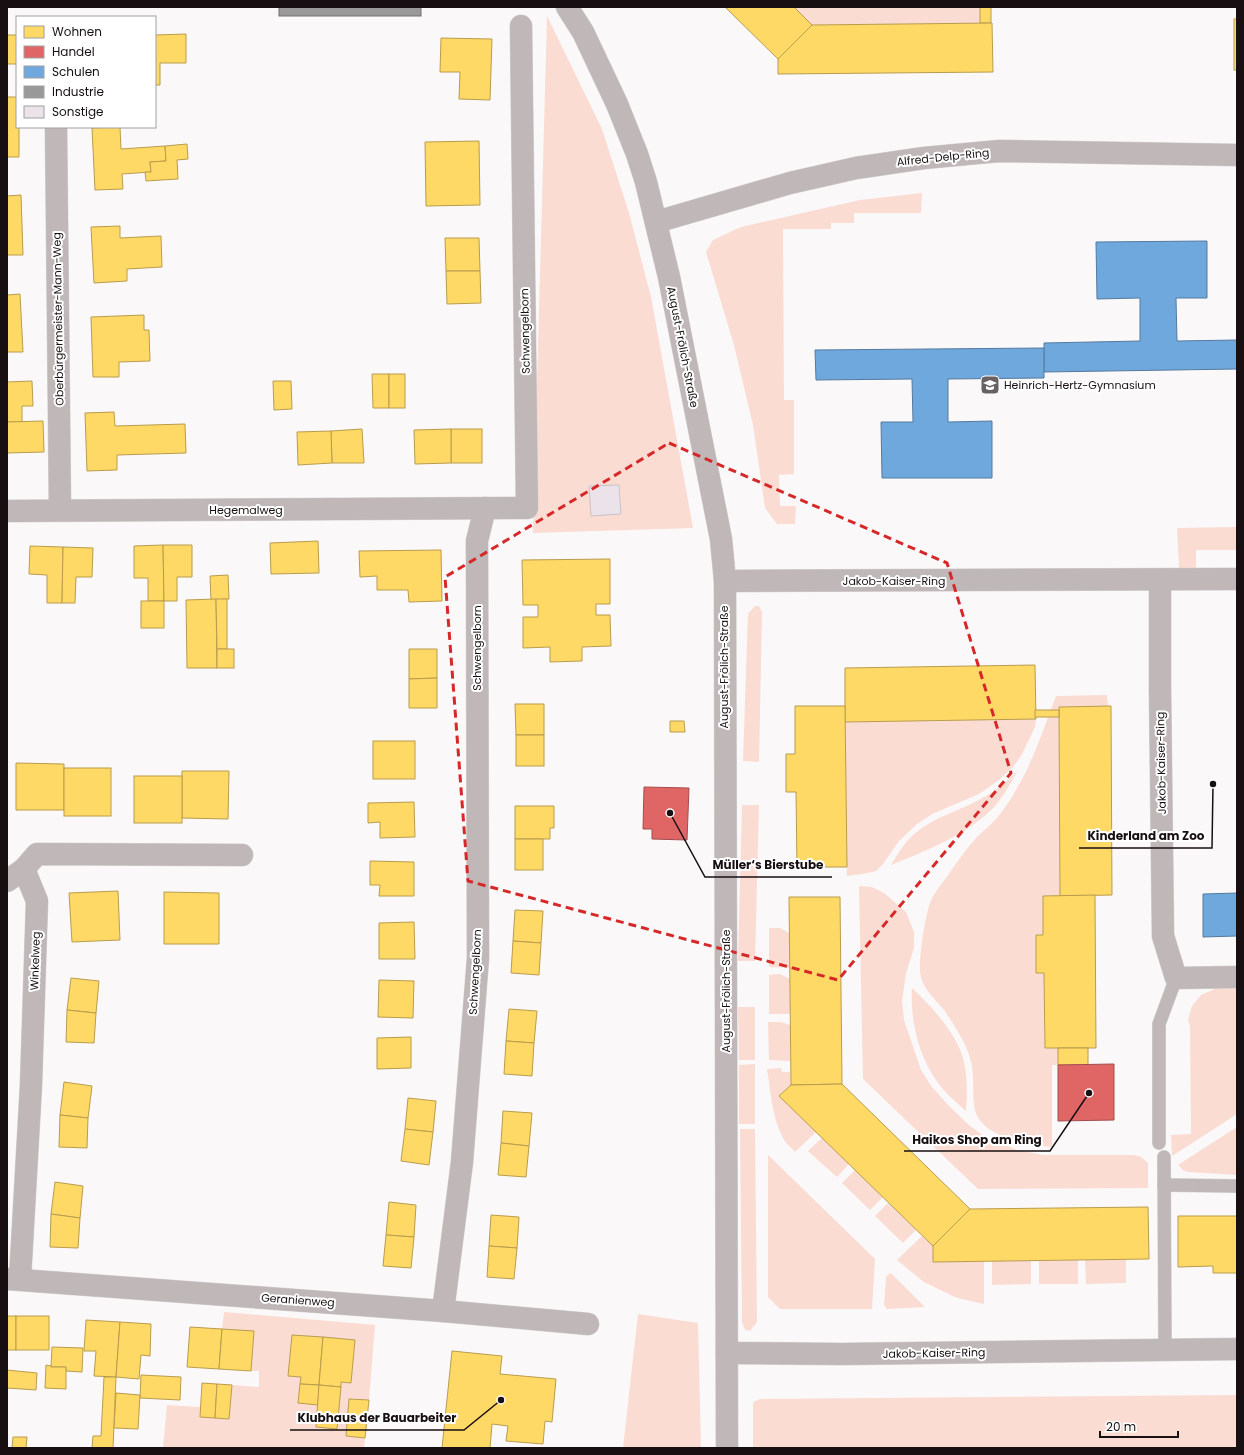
<svg xmlns="http://www.w3.org/2000/svg" width="1244" height="1455" font-family="Poppins,sans-serif">
<rect width="100%" height="100%" fill="#fbf8f9"/>
<g fill="#fadcd3" fill-rule="evenodd">
<path d="M794 7H960L980 8V23L812 25Z"/>
<path d="M547 16 602 129 629 213 651 297 693 528 533 533Z"/>
<path d="M922 193 921 213H854V223H831V229H783L784 400H794V474L779 475 780 506H796L795 524H777L765 508 753 425 734 345 706 252 713 240 741 227 860 200Z"/>
<path d="M1237 527V550H1196V568H1179L1177 528Z"/>
<path d="M755 606H759L762 612 759 762 743 761 748 614Z"/>
<path d="M1107 695 1108 706 1059 707 1060 896H1043V935L1036 973H1044L1045 1048H1058V1065H1052V1147C1028 1145 978 1137 974 1106 972 1090 975 1073 970 1058 966 1043 953 1023 944 1010 935 999 922 988 920 973 919 956 925 913 932 898 936 891 941 884 946 878 956 864 965 850 977 837 983 831 991 825 997 818 1004 809 1012 798 1017 788 1034 760 1044 727 1056 696Z"/>
<path d="M1036 719 1035 727 1021 756 1013 767 999 780 979 794 932 814 917 824 899 841 883 864 876 871 862 874 847 876 845 722Z"/>
<path d="M1018 770C1011 782 1004 796 995 806 969 834 926 851 891 865 898 853 907 839 918 831 934 818 955 812 973 803 990 795 1005 784 1018 770Z"/>
<path d="M742 805H759L755 961H738Z"/>
<path d="M859 886 872 887 884 893 906 912 914 932V948L906 973 902 1001 904 1020 921 1070 932 1087 950 1107 969 1125 984 1136 1017 1150 1043 1155H1134L1141 1157 1148 1163V1188L978 1189 863 1079Z"/>
<path d="M769 928H780L789 933 790 968 769 967Z"/>
<path d="M780 974 790 979V1014H769V975Z"/>
<path d="M912 988C931 1006 959 1036 964 1062 968 1079 967 1095 966 1111 956 1102 944 1092 936 1080 918 1054 910 1019 912 988Z"/>
<path d="M1217 988H1237V1114L1172 1156 1171 1135 1191 1134 1190 1026 1188 1020 1192 1006 1201 995Z"/>
<path d="M738 1007H755V1060H739Z"/>
<path d="M768 1022H781L790 1025V1061L769 1060Z"/>
<path d="M755 1064V1124H739V1065Z"/>
<path d="M781 1068 782 1072H790L791 1085 779 1096 816 1132 795 1152C792 1148 787 1145 785 1141 772 1120 771 1092 767 1069Z"/>
<path d="M1237 1127V1175L1189 1172 1184 1171 1178 1165Z"/>
<path d="M740 1129H755L757 1322 750 1331 745 1330 742 1322Z"/>
<path d="M822 1138 849 1164 837 1177 808 1151Z"/>
<path d="M768 1155 875 1259 872 1309H780L768 1297Z"/>
<path d="M855 1170 883 1197 870 1210 842 1183Z"/>
<path d="M888 1203 916 1230 903 1243 875 1216Z"/>
<path d="M922 1236 933 1246V1262L984 1261V1304L957 1298 924 1282 897 1260Z"/>
<path d="M1126 1259V1283L1086 1284 1085 1260Z"/>
<path d="M1078 1260V1284H1039V1261Z"/>
<path d="M992 1261H1031V1284L992 1285Z"/>
<path d="M890 1273H891L925 1307 887 1309 884 1305 886 1277Z"/>
<path d="M224 1312 375 1325 369 1400 349 1399 346 1436 365 1438 364 1448H163L167 1405 201 1407 200 1417 229 1419 232 1385 259 1387V1371H251L254 1332 222 1329ZM292 1335 355 1340 351 1383 341 1382 337 1429 316 1427 318 1405 299 1403 301 1377 288 1376Z"/>
<path d="M638 1314 698 1323 701 1448H623Z"/>
<path d="M1237 1395V1448H753V1402L760 1399Z"/>
</g>
<g fill="#ffd966" stroke="#b99c4d">
<path d="M725 7H794L812 25 778 59Z"/>
<rect x="980" y="7" width="11" height="16"/>
<rect x="1234" y="19" width="3" height="51"/>
<path d="M992 23 993 72 778 74V59L812 25Z"/>
<path d="M186 34V63H160V85H155V35Z"/>
<rect x="7" y="35" width="10" height="29"/>
<path d="M441 38 492 39 490 100 459 99 460 72H440Z"/>
<path d="M7 97H17V127H19V157H7Z"/>
<path d="M120 127 121 149 165 146 166 161 150 162 151 172 122 174 123 189 95 190 92 128Z"/>
<path d="M479 141 480 205 426 206 425 142Z"/>
<path d="M187 144 188 159 177 160 178 179 146 181 145 172H151L150 162 166 161 165 146Z"/>
<path d="M21 195 23 255H7V196Z"/>
<path d="M120 226V238L161 236 162 267 127 269V281L94 283 91 227Z"/>
<path d="M445 238H479L480 271H446Z"/>
<path d="M446 271H480L481 303 447 304Z"/>
<path d="M20 294 23 352H7V295Z"/>
<path d="M144 315V330H149L150 361 119 362V377H93L91 317Z"/>
<path d="M372 374H389V408H373Z"/>
<rect x="389" y="374" width="16" height="34"/>
<path d="M32 381 33 406H22V422H7V382Z"/>
<path d="M273 381H291L292 409 274 410Z"/>
<path d="M114 412 115 426 185 424 186 453 117 455V470L87 471 85 413Z"/>
<path d="M43 421 44 452 7 453V422Z"/>
<path d="M362 429 364 463H332L331 431Z"/>
<rect x="451" y="429" width="31" height="34"/>
<path d="M451 429V463L415 464 414 430Z"/>
<path d="M331 431 332 463 298 465 297 432Z"/>
<path d="M318 541 319 573 271 574 270 543Z"/>
<path d="M163 545 164 601H148V578H134V546Z"/>
<path d="M163 545H192V577H177V601H164Z"/>
<path d="M30 546 63 547 62 603H47V575L29 574Z"/>
<path d="M63 547 93 548 92 577H76L75 603H62Z"/>
<path d="M441 550 442 601 409 602 408 590H377V576L360 577 359 551Z"/>
<path d="M610 559V604H596V615H610L611 646 582 647V661L550 662V647L523 648V617H538V605H523L522 560Z"/>
<path d="M228 575 229 599 211 600 210 576Z"/>
<path d="M216 599 217 668H187L186 600Z"/>
<path d="M216 599H227V649H217Z"/>
<rect x="141" y="601" width="23" height="27"/>
<rect x="217" y="649" width="17" height="19"/>
<path d="M409 649H437V678L409 679Z"/>
<path d="M1035 665 1036 719 845 722V668Z"/>
<path d="M437 678V708H409V679Z"/>
<path d="M515 704H544V735H516Z"/>
<path d="M795 706H845L847 867H797L796 792H786V754H795Z"/>
<path d="M1111 706 1112 895 1060 896 1059 707Z"/>
<rect x="1035" y="710" width="24" height="7"/>
<path d="M670 721H684L685 732H670Z"/>
<rect x="516" y="735" width="28" height="31"/>
<rect x="373" y="741" width="42" height="38"/>
<path d="M16 763 64 764V810H16Z"/>
<rect x="64" y="768" width="47" height="48"/>
<path d="M182 771H229L228 819 182 818Z"/>
<rect x="134" y="776" width="48" height="47"/>
<path d="M414 802 415 837 380 838V822L368 823V803Z"/>
<path d="M515 806H554V828H550V839H515Z"/>
<rect x="515" y="839" width="28" height="31"/>
<path d="M370 861 414 862V896H379L380 885H370Z"/>
<path d="M118 891 120 940 72 942 69 893Z"/>
<path d="M164 892 219 893V944H164Z"/>
<path d="M1095 895 1096 1048H1045L1044 973H1036V935H1043V896Z"/>
<path d="M789 897H840L842 1084 791 1085Z"/>
<path d="M515 910 543 911 541 943 513 941Z"/>
<path d="M414 922 415 959H379V923Z"/>
<path d="M513 941 541 943 539 975 511 973Z"/>
<path d="M71 978 99 981 96 1013 67 1010Z"/>
<path d="M379 980 414 981 413 1018 378 1017Z"/>
<path d="M509 1009 537 1011 534 1043 506 1041Z"/>
<path d="M67 1010 96 1013 94 1043 66 1042Z"/>
<path d="M411 1037V1068L377 1069V1038Z"/>
<path d="M506 1041 534 1043 532 1076 504 1074Z"/>
<rect x="1058" y="1048" width="30" height="17"/>
<path d="M64 1082 92 1086 88 1118 60 1115Z"/>
<path d="M842 1084 970 1209 933 1246 779 1096 791 1085Z"/>
<path d="M408 1098 436 1101 433 1132 405 1129Z"/>
<path d="M503 1111 532 1113 529 1146 501 1143Z"/>
<path d="M60 1115 88 1118 87 1148 59 1147Z"/>
<path d="M405 1129 433 1132 429 1165 401 1161Z"/>
<path d="M501 1143 529 1146 526 1177 498 1175Z"/>
<path d="M55 1182 83 1186 80 1218 51 1214Z"/>
<path d="M389 1202 416 1205 414 1237 386 1235Z"/>
<path d="M1148 1207 1149 1259 933 1262V1246L970 1209Z"/>
<path d="M51 1214 80 1218 78 1248 50 1247Z"/>
<path d="M491 1215 519 1217 517 1248 489 1246Z"/>
<path d="M1178 1216H1237V1273H1213V1266L1178 1267Z"/>
<path d="M386 1235 414 1237 411 1268 383 1266Z"/>
<path d="M489 1246 517 1248 514 1279 487 1277Z"/>
<rect x="7" y="1316" width="9" height="34"/>
<rect x="16" y="1316" width="33" height="34"/>
<path d="M86 1320 120 1322 116 1377 94 1376 96 1351H84Z"/>
<path d="M120 1322 151 1324 150 1356 141 1355 139 1379 116 1377Z"/>
<path d="M190 1327 222 1329 219 1369 187 1367Z"/>
<path d="M222 1329 254 1331 251 1371 219 1369Z"/>
<path d="M292 1335 323 1337 319 1385 300 1384 301 1377 288 1376Z"/>
<path d="M323 1337 355 1340 351 1383 341 1382V1387L319 1385Z"/>
<path d="M52 1347 83 1348 82 1372 66 1371V1367H51Z"/>
<path d="M452 1351 502 1356 500 1374 556 1379 552 1422 545 1421 543 1444 506 1441 508 1426 492 1424 490 1448H442Z"/>
<path d="M46 1365 51 1366V1367H66V1389L45 1388Z"/>
<path d="M7 1370 37 1373 36 1390 7 1388Z"/>
<path d="M141 1375 181 1377 180 1400 140 1398Z"/>
<path d="M104 1377H116L113 1448H92L93 1436H101Z"/>
<path d="M202 1383 217 1384 215 1418 200 1417Z"/>
<path d="M217 1384 232 1385 229 1419 215 1418Z"/>
<path d="M300 1384 319 1385 318 1405 298 1403Z"/>
<path d="M319 1385 341 1387 337 1429 316 1427Z"/>
<path d="M116 1393 140 1395 138 1429 114 1428Z"/>
<path d="M349 1399 369 1400 365 1438 346 1436Z"/>
<path d="M13 1437H27L26 1448H12Z"/>
</g>
<g fill="#e06666" stroke="#a44c4d">
<path d="M644 787 689 788 687 840 652 839V829H643Z"/>
<path d="M1114 1064V1120L1058 1121V1065Z"/>
</g>
<g fill="#6fa8dc" stroke="#557a9f">
<path d="M1207 241V298H1176L1177 341 1237 340V369L1044 372V343L1140 341V298L1097 299 1096 242Z"/>
<path d="M1044 348V378L948 379V422L992 421V478H882L881 422H913L912 379 816 380 815 350Z"/>
<path d="M1237 893V936L1203 937V894Z"/>
</g>
<rect fill="#999" stroke="#727070" x="279" y="7" width="142" height="9"/>
<path fill="#ece2e9" stroke="#c8c3c6" d="M619 485 621 514 591 516 589 486Z"/>
<g fill="none" stroke-linecap="round" stroke-linejoin="round">
<g stroke="#d6d4d4" stroke-width="14">
<g id="service">
<path d="M1159 1143V1024L1176 978"/>
<path d="M1164 1157 1165 1350"/>
<path d="M1164 1185 1237 1186"/>
</g>
</g>
<g stroke="#d6d4d4" stroke-width="23">
<g id="minor">
<path d="M567 7 583 32 617 104 637 154 646 182 669 277 721 539 725 581 727 1448"/>
<path d="M56 127 60 510"/>
<path d="M656 222 790 183 856 168 924 158 999 151 1237 155"/>
<path d="M7 511 527 508 521 26"/>
<path d="M1160 580V689L1163 936 1176 978 1237 977"/>
<path d="M725 581 1237 579"/>
<path d="M7 881 24 869 37 854 242 855"/>
<path d="M7 1279 443 1311 588 1324"/>
<path d="M20 1279 31 1085 37 901 24 869"/>
<path d="M443 1311 462 1162 478 958 477 541 485 508"/>
<path d="M727 1353 842 1354 1237 1349"/>
</g>
</g>
<use href="#service" stroke="#c0b7b8" stroke-width="13"/>
<use href="#minor" stroke="#c0b7b8" stroke-width="22"/>
</g>
<path fill="none" stroke="#d62828" stroke-width="3" stroke-dasharray="8 5" stroke-linejoin="round" d="M669 443 947 563 1011 773 838 980 468 881 445 577Z"/>
<defs>
<g id="school-square" transform="scale(1)"><rect x="-9" y="-9" width="18" height="18" rx="4" fill="#676163" stroke="#fff"/><path d="M0-5L7-2L0 1L-7-2ZM-4 1L0 2.5L4 1V4Q0 6-4 4Z" fill="#fff"/></g>
</defs>
<g fill-rule="evenodd">
<use href="#school-square" x="990" y="385"/>
</g>
<g text-anchor="middle" dominant-baseline="central" stroke-width="4" stroke-linejoin="round" paint-order="stroke">
<g font-size="11" fill="#170f12" stroke="#fff">
<text transform="translate(943 157) rotate(-6)">Alfred-Delp-Ring</text>
<text transform="translate(58 319) rotate(-91)">Oberbürgermeister-Mann-Weg</text>
<text transform="translate(525 331) rotate(-91)">Schwengelborn</text>
<text transform="translate(683 347) rotate(79)">August-Frölich-Straße</text>
<text x="246" y="510">Hegemalweg</text>
<text x="894" y="581">Jakob-Kaiser-Ring</text>
<text transform="translate(477 648) rotate(-90)">Schwengelborn</text>
<text transform="translate(724 667) rotate(-90)">August-Frölich-Straße</text>
<text transform="translate(1161 763) rotate(-91)">Jakob-Kaiser-Ring</text>
<text transform="translate(35 961) rotate(-88)">Winkelweg</text>
<text transform="translate(475 972) rotate(-87)">Schwengelborn</text>
<text transform="translate(726 991) rotate(-90)">August-Frölich-Straße</text>
<text transform="translate(298 1300) rotate(4)">Geranienweg</text>
<text transform="translate(934 1353) rotate(-1)">Jakob-Kaiser-Ring</text>
</g>
<g font-size="11" fill="#170f12" stroke="#fff" text-anchor="start">
<text x="1004" y="385">Heinrich-Hertz-Gymnasium</text>
</g>
</g>
<path fill="none" stroke="#170f12" stroke-width="1.5" d="M1213 784L1212 848H1079M670 813L705 877H832M1089 1093L1050 1151H904M501 1400L464 1430H290"/>
<g fill="#170f12" stroke="#fff" stroke-width="1.5">
<circle cx="1213" cy="784" r="4"/>
<circle cx="670" cy="813" r="4"/>
<circle cx="1089" cy="1093" r="4"/>
<circle cx="501" cy="1400" r="4"/>
</g>
<g font-size="12" text-anchor="middle" font-weight="bold" fill="#170f12" stroke="#fff" stroke-width="4" stroke-linejoin="round" paint-order="stroke">
<text x="1146" y="840">Kinderland am Zoo</text>
<text x="768" y="869">Müller‘s Bierstube</text>
<text x="977" y="1144">Haikos Shop am Ring</text>
<text x="377" y="1422">Klubhaus der Bauarbeiter</text>
</g>
<rect width="1244" height="1455" fill="none" stroke="#170f12" stroke-width="16"/>
<rect x="16" y="16" width="140" height="112" fill="#ffffff" stroke="#a29fa0"/>
<rect x="24" y="26" width="20" height="12" fill="#ffd966" stroke="#a29fa0"/>
<text x="52" y="36" font-size="12" fill="#170f12">Wohnen</text>
<rect x="24" y="46" width="20" height="12" fill="#e06666" stroke="#a29fa0"/>
<text x="52" y="56" font-size="12" fill="#170f12">Handel</text>
<rect x="24" y="66" width="20" height="12" fill="#6fa8dc" stroke="#a29fa0"/>
<text x="52" y="76" font-size="12" fill="#170f12">Schulen</text>
<rect x="24" y="86" width="20" height="12" fill="#999999" stroke="#a29fa0"/>
<text x="52" y="96" font-size="12" fill="#170f12">Industrie</text>
<rect x="24" y="106" width="20" height="12" fill="#ece2e9" stroke="#a29fa0"/>
<text x="52" y="116" font-size="12" fill="#170f12">Sonstige</text>
<path d="M1100 1431v6h78v-6" fill="none" stroke="#170f12" stroke-width="2"/>
<text x="1106" y="1431" font-size="12" fill="#170f12" stroke="#ffffff" stroke-width="3" paint-order="stroke">20 m</text>
</svg>
